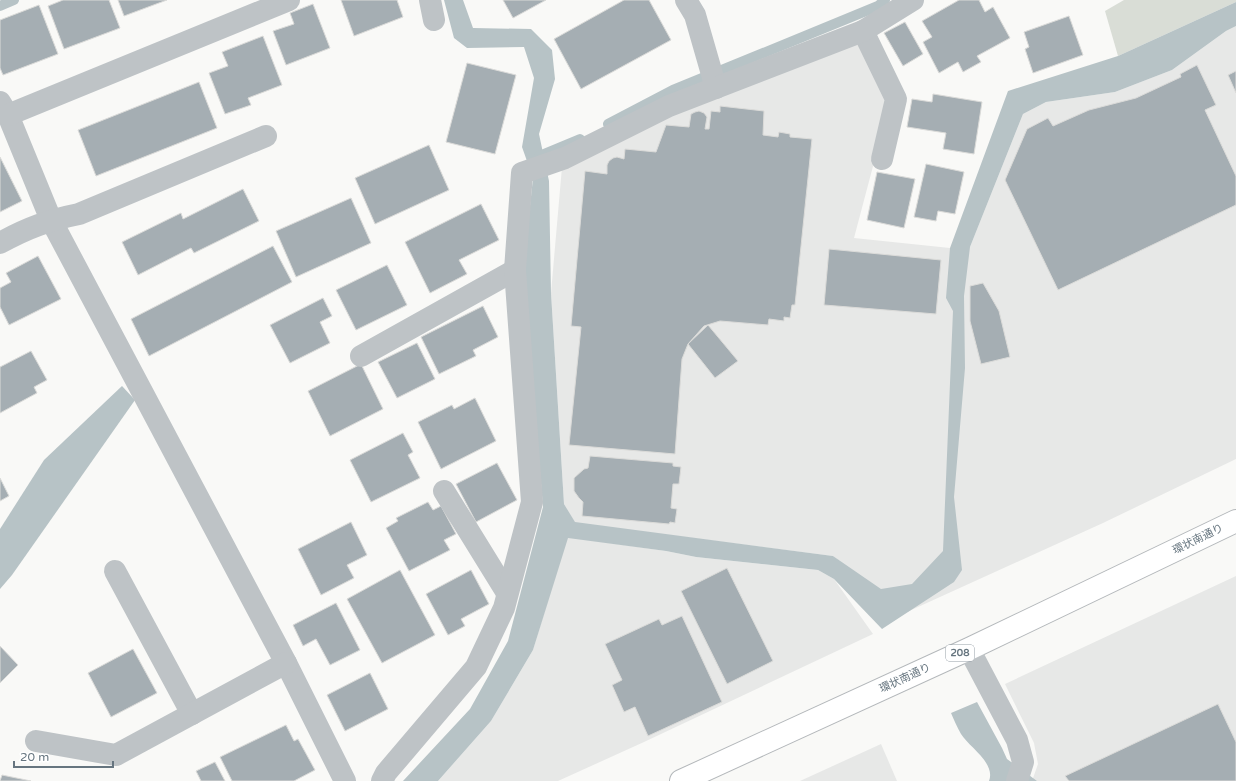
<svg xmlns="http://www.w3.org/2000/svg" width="1236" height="781" font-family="'Varela Round','Noto Sans JP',sans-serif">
<rect width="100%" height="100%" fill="#f9f9f7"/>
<g fill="#e7e8e7">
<path d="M1236 26V459L1103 523 907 612 833 556 575 523 564 504 551 293 562 167 671 112 859 38 890 102 854 238 950 248 970 247 1023 114 1046 102 1115 92 1172 70 1226 31Z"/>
<path d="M567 537 666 551 696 557 818 570 834 579 873 634 644 742 558 781H438L491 721 533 650Z"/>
<path d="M1236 576V781H1032L1038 764 1034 743 1005 684Z"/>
<path d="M881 744 897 781H800Z"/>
</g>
<path fill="#d9ddd6" d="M1124 0H1236V2L1118 56 1105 11Z"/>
<g fill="#b7c3c6">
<path d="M444 0H463L473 28 531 29 552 50 555 79 539 134 549 181 551 293 564 504 575 522 833 556 881 589 912 584 943 551 953 311 946 298 950 248 1008 91 1118 56 1236 2V26L1226 31 1172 70 1115 92 1046 102 1023 114 970 247 964 296 965 368 954 497 962 570 954 582 882 629 834 579 818 570 696 557 666 551 568 538 533 650 491 721 438 781H403L470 709 508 641 543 507 523 271 533 178 522 147 534 78 524 47 467 48 454 38Z"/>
<path d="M122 386 135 400 12 575 0 589V529L44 460Z"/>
<path d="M977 702 1002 748 1007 759 1037 781H989C996 763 969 747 961 734 957 727 954 720 951 713Z"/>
</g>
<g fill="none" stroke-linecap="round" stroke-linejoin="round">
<g stroke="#b7c3c6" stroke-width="10">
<path d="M0 6 14 0"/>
<path d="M608 124 673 90 878 6 885 0"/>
<path d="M539 156 580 139"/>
</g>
</g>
<g fill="#a5aeb3" stroke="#dbdbd9">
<path d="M63 0H109L120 28 64 49 48 6Z"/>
<path d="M118 0H167L124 16Z"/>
<path d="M341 0H397L403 17 354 36Z"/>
<path d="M503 0H546L513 18Z"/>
<path d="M624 0H649L671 40 581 89 554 39Z"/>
<path d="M959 0H979L985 12 993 7 1010 38 977 56 981 62 963 72 958 62 939 73 923 42 932 37 922 21Z"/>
<path d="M313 4 330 48 286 65 273 31 294 24 290 13Z"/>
<path d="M39 5 58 54 3 75 0 68V20Z"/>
<path d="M1069 16 1083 55 1033 73 1025 49 1029 47 1024 32Z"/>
<path d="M905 22 923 54 903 66 884 33Z"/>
<path d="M263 36 282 85 248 98 251 105 225 114 209 73 228 66 222 52Z"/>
<path d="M467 63 516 75 495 154 446 142Z"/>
<path d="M1197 65 1216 105 1205 110 1236 176V205L1058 290 1005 180 1027 129 1048 118 1053 126 1089 110 1136 98 1181 77 1180 74Z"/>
<path d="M1236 71V93L1228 75Z"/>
<path d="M199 82 217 128 96 176 78 130Z"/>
<path d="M933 94 982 102 974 154 943 149 946 133 907 127 912 99 932 102Z"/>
<path d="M720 106 764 111 763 135 778 137 779 132 790 134V137L812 139 795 305H792L790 318 784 317V321L769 319 768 325 720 321 704 326 688 344 682 359 675 454 569 445 581 327 571 326 585 171 607 174V165L609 161 613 158 617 157 624 159 625 149 656 152 666 125 689 127 691 114 695 112 699 111 704 113 707 117 705 129H709L711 111 720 112Z"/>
<path d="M429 145 449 190 375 224 355 178Z"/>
<path d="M0 157 22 201 0 212Z"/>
<path d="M926 164 964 172 955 214 938 211 936 221 914 217Z"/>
<path d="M877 172 915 179 904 228 867 220Z"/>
<path d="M243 189 259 221 194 253 191 248 138 275 122 242 181 213 183 219Z"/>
<path d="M351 198 371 243 296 277 276 231Z"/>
<path d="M481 204 499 240 459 260 467 274 430 293 405 242Z"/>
<path d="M273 246 292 282 149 356 131 319Z"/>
<path d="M829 249 941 260 936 314 824 305Z"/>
<path d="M38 256 61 299 9 325 0 307V288L11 282 6 273Z"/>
<path d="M387 265 407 305 356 330 336 290Z"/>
<path d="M983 283 999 311 1010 357 981 364 970 321V286Z"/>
<path d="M323 298 332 316 320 322 330 343 290 363 270 325Z"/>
<path d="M483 306 498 337 473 350 476 356 439 374 421 337Z"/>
<path d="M708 325 738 361 715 378 688 344Z"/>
<path d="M417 343 435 379 397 398 378 362Z"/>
<path d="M31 351 47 380 34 387 37 393 0 413V367Z"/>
<path d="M361 364 383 409 330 436 308 391Z"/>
<path d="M475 398 496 441 441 469 418 422 452 405 454 409Z"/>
<path d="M403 433 413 452 408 455 420 478 371 502 350 460Z"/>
<path d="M590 456 673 463V466L681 467 679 484H673L671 508 677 509 675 523 670 522 669 524 582 516 583 502 579 498 574 491V478L584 469 588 468Z"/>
<path d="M497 463 517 500 476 522 456 484Z"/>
<path d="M0 478 9 496 0 501Z"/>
<path d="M428 502 433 510 441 506 456 534 444 540 450 550 409 571 386 528 398 521 396 518Z"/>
<path d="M351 522 367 555 347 565 354 578 321 595 298 549Z"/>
<path d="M727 568 773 661 727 684 681 591Z"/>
<path d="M400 570 435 635 382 663 347 599Z"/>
<path d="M471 570 489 604 461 619 465 626 448 635 426 594Z"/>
<path d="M336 603 360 650 330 665 316 639 303 646 293 625Z"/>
<path d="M682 616 722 702 648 736 635 707 624 712 612 685 622 680 605 644 659 619 662 625Z"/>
<path d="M0 646 18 665 0 683Z"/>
<path d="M133 649 157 693 111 717 88 673Z"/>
<path d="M370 673 388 709 345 731 327 695Z"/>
<path d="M1218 704 1236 742V781H1069L1065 776Z"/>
<path d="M286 725 294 741 298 739 315 770 294 781H232L220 757Z"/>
<path d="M215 762 225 781H201L196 771Z"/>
<path d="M2 775 31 781H0Z"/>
</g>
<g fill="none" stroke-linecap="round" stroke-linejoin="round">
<g stroke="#b4b8bb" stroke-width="24">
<path id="highway" d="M681 781 969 649 1236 521"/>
</g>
<g stroke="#bec3c6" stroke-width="22">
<path d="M430 0 434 20"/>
<path d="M686 0 695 15 716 88"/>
<path d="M863 31 896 99 882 159"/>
<path d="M0 102 8 115 51 220 286 663 345 781"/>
<path d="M8 115 289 0"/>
<path d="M0 243C27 228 49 220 79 214L266 136"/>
<path d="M361 356 515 270"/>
<path d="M444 491 507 593"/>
<path d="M115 571 192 714"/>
<path d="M969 649 1017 740 1023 762 1017 781"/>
<path d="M36 741 116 755 286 663"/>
<path d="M382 781 386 773 476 667 504 608 532 502 515 270 522 173 565 158 669 106 863 31 913 0"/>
</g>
<use href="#highway" stroke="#fff" stroke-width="22"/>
</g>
<g text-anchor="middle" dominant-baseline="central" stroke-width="4" stroke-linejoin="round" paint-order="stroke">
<rect fill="#fff" stroke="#949ea5" stroke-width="1" x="946" y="645" width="28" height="16" rx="3"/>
<g font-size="10" font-weight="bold" fill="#66757f">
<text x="960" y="653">208</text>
</g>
<g font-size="11" fill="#66757f" stroke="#fff">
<text transform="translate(1198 539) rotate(-26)">環状南通り</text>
<text transform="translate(905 678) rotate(-25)">環状南通り</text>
</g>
</g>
<path d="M14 761v6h99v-6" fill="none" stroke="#66757f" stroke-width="2"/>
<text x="20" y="761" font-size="12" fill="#66757f" stroke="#ffffff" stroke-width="3" paint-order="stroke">20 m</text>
</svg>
